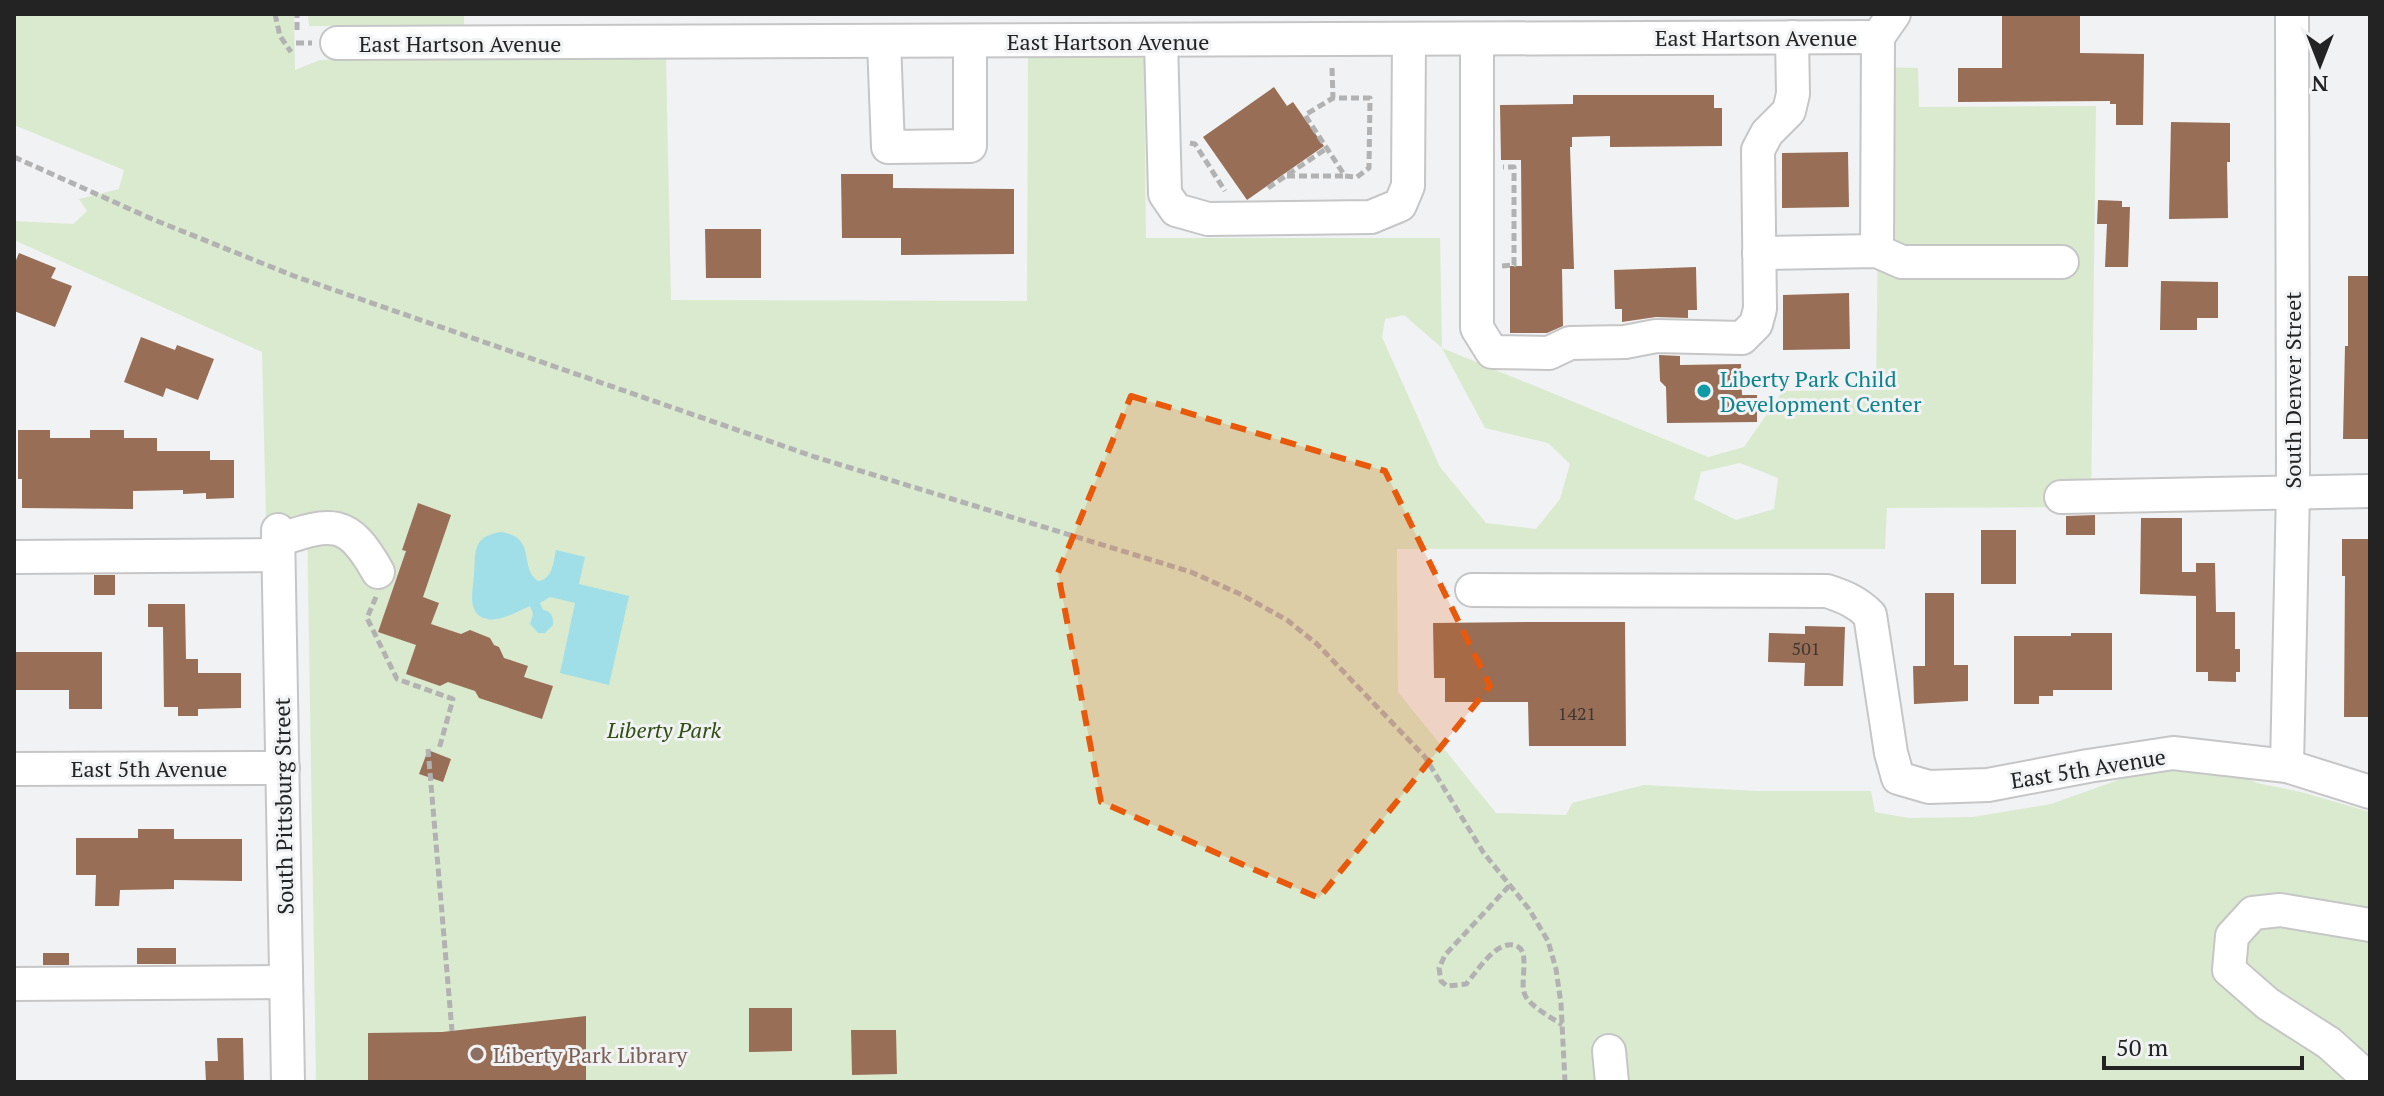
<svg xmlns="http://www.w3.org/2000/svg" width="2384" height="1096" font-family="'PT Serif',serif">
<rect width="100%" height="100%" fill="#f1f2f3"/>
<g fill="#daeacf" fill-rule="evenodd">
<path d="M14 14H294L295 70 320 60 666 58 671 300 1027 301 1028 58H1144L1146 238H1440L1442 348 1708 457 1744 447 1783 391 1876 390 1880 67 1918 68 1919 107 2096 106 2091 507 1887 508 1885 549H1397L1398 692 1496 813 1566 815 1572 803 1644 785 1757 791H1871L1875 812 1909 818 1973 817 2051 804 2149 769 2182 767 2237 774 2257 783 2301 792 2370 812V1082H316L307 517 266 518 262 352 14 240V221L73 224 87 211 79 199 119 189 124 170 14 125ZM1404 315 1442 348 1485 428 1548 443 1570 464 1560 499 1536 529 1486 523 1440 467 1382 337 1385 319ZM1740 463 1778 478 1774 509 1736 520 1694 499 1701 472Z"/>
<path d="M308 14H464V26H309Z"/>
</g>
<path fill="#a0dfe7" d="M500 532C538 536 518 568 538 581 553 579 553 563 556 550L585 557 579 584 629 596 609 685 560 673 575 603 550 597 540 603 543 610C551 611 554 617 553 625L545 633H538L530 624 533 614 530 606C518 611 500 622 487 619 466 614 473 591 474 575 476 553 471 537 500 532Z"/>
<g fill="#986e56">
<path d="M2002 14H2080V53L2144 54 2143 125H2116V104H2110V101L1958 102V68H2002Z"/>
<path d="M1274 87 1287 106 1293 102 1324 146 1247 200 1203 137Z"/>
<path d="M1573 95H1714V108H1722V146L1610 147V136L1572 137V147H1570L1574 269H1562L1563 326 1547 333H1510V266H1522L1521 160H1501L1500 105 1573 104Z"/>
<path d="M2171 122 2230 123V162H2227L2228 218 2169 219Z"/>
<path d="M1848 152 1849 207 1782 208V153Z"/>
<path d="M841 174H893V188L1014 189V254L901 255V238H842Z"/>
<path d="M2098 200 2122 201V207H2130L2128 267H2105L2107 224H2097Z"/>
<path d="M705 229H761V278H706Z"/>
<path d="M19 253 56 268 51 278 72 286 55 327 14 311V265Z"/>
<path d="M1696 267 1697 310H1688V318L1656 317 1622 322V309H1615L1614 270Z"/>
<path d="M2348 276H2370L2368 439H2343L2345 346H2348Z"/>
<path d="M2161 281 2218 282V318H2197V330H2160Z"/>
<path d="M1849 293 1850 349 1783 350V295Z"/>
<path d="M141 337 175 350 177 345 214 359 198 400 166 388 163 397 124 382Z"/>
<path d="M1659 355 1680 356V365L1741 364 1742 395H1757V422L1667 423 1666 387 1660 381Z"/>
<path d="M18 430H50V438H90V430H124V438H157V451H210V460H234V498L206 499V493L183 494V490L133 491V509L22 508V479H18Z"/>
<path d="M418 503 451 515 423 597 439 603 431 624 461 634 470 630 490 638 494 645 499 647 504 658 528 666 524 677 553 686 542 719 479 698 475 691 448 682 440 686 406 674 416 645 378 632 406 551 402 550Z"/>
<path d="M2095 515V535H2066V516Z"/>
<path d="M2141 518H2182V572H2196V563H2215L2216 612H2235V649H2240V672H2236V682L2208 681V672H2196V596L2140 594Z"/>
<rect x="1981" y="530" width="35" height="54"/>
<path d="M2342 539H2370V717H2344L2345 576H2342Z"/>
<rect x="94" y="575" width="21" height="20"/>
<path d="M1925 593H1954V665H1968V701L1914 704 1913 666H1925Z"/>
<path d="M148 604H185L186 659H198V673H241V708L198 709V716H178V707H164L163 627H148Z"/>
<path d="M1534 622H1625L1626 746H1529L1528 702H1445V678H1434L1433 623Z"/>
<path d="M1805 626 1845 627 1843 686H1804L1805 663 1768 662 1769 633 1805 634Z"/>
<path d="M2071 633H2112V690H2053V696H2039V704H2014V636H2071Z"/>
<path d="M14 652H102V709H69V690H14Z"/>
<path d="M428 750 451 759 443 782 419 774Z"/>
<path d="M138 829H174V839H242V881L174 880V889L120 890 119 906H95L96 875H76V838H138Z"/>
<rect x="137" y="948" width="39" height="16"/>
<rect x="43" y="953" width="26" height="12"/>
<path d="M749 1008H792V1051L749 1052Z"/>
<path d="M586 1016V1082H368V1033L442 1032Z"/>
<path d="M851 1030H896L897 1074 852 1075Z"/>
<path d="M217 1038H243L244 1082H206L205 1061H218Z"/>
</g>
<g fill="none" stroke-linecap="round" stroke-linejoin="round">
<g stroke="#c6c6c7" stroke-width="36">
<g id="minor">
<path d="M1878 37 1894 14"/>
<path d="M1477 39V328L1492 352 1549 353 1570 343 1625 342 1656 336 1742 338 1756 324 1760 309 1758 150 1767 133 1789 111 1793 94 1792 37"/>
<path d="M1161 41 1165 194 1176 210 1208 219 1371 217 1400 205 1408 186 1409 39"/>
<path d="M884 42 888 147 970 146V41"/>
<path d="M337 43 1878 37"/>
<path d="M1877 251 1878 37"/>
<path d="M1759 253 1877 251 1902 262H2062"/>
<path d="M2061 497 2370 491"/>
<path d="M278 530 288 1082"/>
<path d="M278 540C332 522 348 518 378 572"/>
<path d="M14 557 278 555"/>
<path d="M1472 590 1827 591C1845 597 1857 602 1870 615L1891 753 1898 778 1929 787 1988 785 2088 766 2173 753 2287 766 2370 792"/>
<path d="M2287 766 2293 491 2292 14"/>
<path d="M14 769 283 768"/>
<path d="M2370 925 2280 910 2253 913 2232 936 2229 970 2268 1004 2329 1043 2370 1080"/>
<path d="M14 984 286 982"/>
<path d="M1609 1051 1612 1082"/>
</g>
</g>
<g stroke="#b2b2b3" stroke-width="5" stroke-dasharray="8 4" stroke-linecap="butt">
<path d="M275 14 280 36 291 52"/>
<path d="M297 30V14"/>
<path d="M296 43H312"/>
<path d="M1332 68 1333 98H1370L1369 168 1357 177 1345 176 1305 115 1333 98"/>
<path d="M1190 143 1195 144 1225 191"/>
<path d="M14 157 152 219 294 276 815 457 1191 572 1242 595 1287 620 1317 644 1425 757 1483 852 1529 909 1548 941 1556 969 1561 1004 1565 1082"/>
<path d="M1287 176H1345"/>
<path d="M1268 188 1327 148"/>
<path d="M1502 266 1514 265V167H1503"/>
<path d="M376 597 367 618 397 679 453 699 439 749"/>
<path d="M428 749 452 1031"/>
<path d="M1509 886 1445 955 1439 968 1441 981 1447 986 1466 984C1477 972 1495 941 1514 945 1524 948 1524 956 1524 965 1524 975 1521 989 1526 997 1533 1008 1551 1017 1562 1025"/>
</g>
<use href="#minor" stroke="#fff" stroke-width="32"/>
</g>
<path fill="#e8590c" fill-opacity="0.2" stroke="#e8590c" stroke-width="6" stroke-dasharray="16 10" stroke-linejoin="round" d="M1131 396 1385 471 1490 686 1319 898 1101 802 1058 573Z"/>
<circle fill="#0f9aa8" stroke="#f1f2f3" stroke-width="3" cx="1704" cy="391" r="8"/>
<circle fill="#8d6e63" stroke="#f1f2f3" stroke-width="3" cx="477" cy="1054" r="8"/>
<g text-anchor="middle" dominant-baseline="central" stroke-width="6" stroke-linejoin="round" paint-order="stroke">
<g font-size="18" fill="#403630">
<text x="1806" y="648">501</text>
<text x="1577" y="713">1421</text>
</g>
<g font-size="22" fill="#232323" stroke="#f1f2f3">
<text x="1756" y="37">East Hartson Avenue</text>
<text x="1108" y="41">East Hartson Avenue</text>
<text x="460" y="43">East Hartson Avenue</text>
<text transform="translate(2292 390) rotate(-90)">South Denver Street</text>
<text x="149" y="768">East 5th Avenue</text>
<text transform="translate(2088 768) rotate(-9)">East 5th Avenue</text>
<text transform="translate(283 806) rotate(-91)">South Pittsburg Street</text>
</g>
<g font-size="22" fill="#0d838f" stroke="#f1f2f3" text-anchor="start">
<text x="1720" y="378">Liberty Park Child<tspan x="1720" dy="25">Development Center</tspan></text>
</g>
<g font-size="22" font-style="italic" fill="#304f13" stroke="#f1f2f3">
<text x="664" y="729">Liberty Park</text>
</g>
<g font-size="22" fill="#785e54" stroke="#f1f2f3" text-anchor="start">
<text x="493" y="1054">Liberty Park Library</text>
</g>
</g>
<rect width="2384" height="1096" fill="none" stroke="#232323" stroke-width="32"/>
<g transform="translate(2320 64) rotate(180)" stroke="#f1f2f3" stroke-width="6" paint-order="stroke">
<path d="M0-6L14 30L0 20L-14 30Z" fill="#232323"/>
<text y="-12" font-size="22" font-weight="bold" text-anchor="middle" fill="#232323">N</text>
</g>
<path d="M2104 1056v12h198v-12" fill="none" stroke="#232323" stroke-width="4"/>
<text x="2116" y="1056" font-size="24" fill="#232323" stroke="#f1f2f3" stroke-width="6" paint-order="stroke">50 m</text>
</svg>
